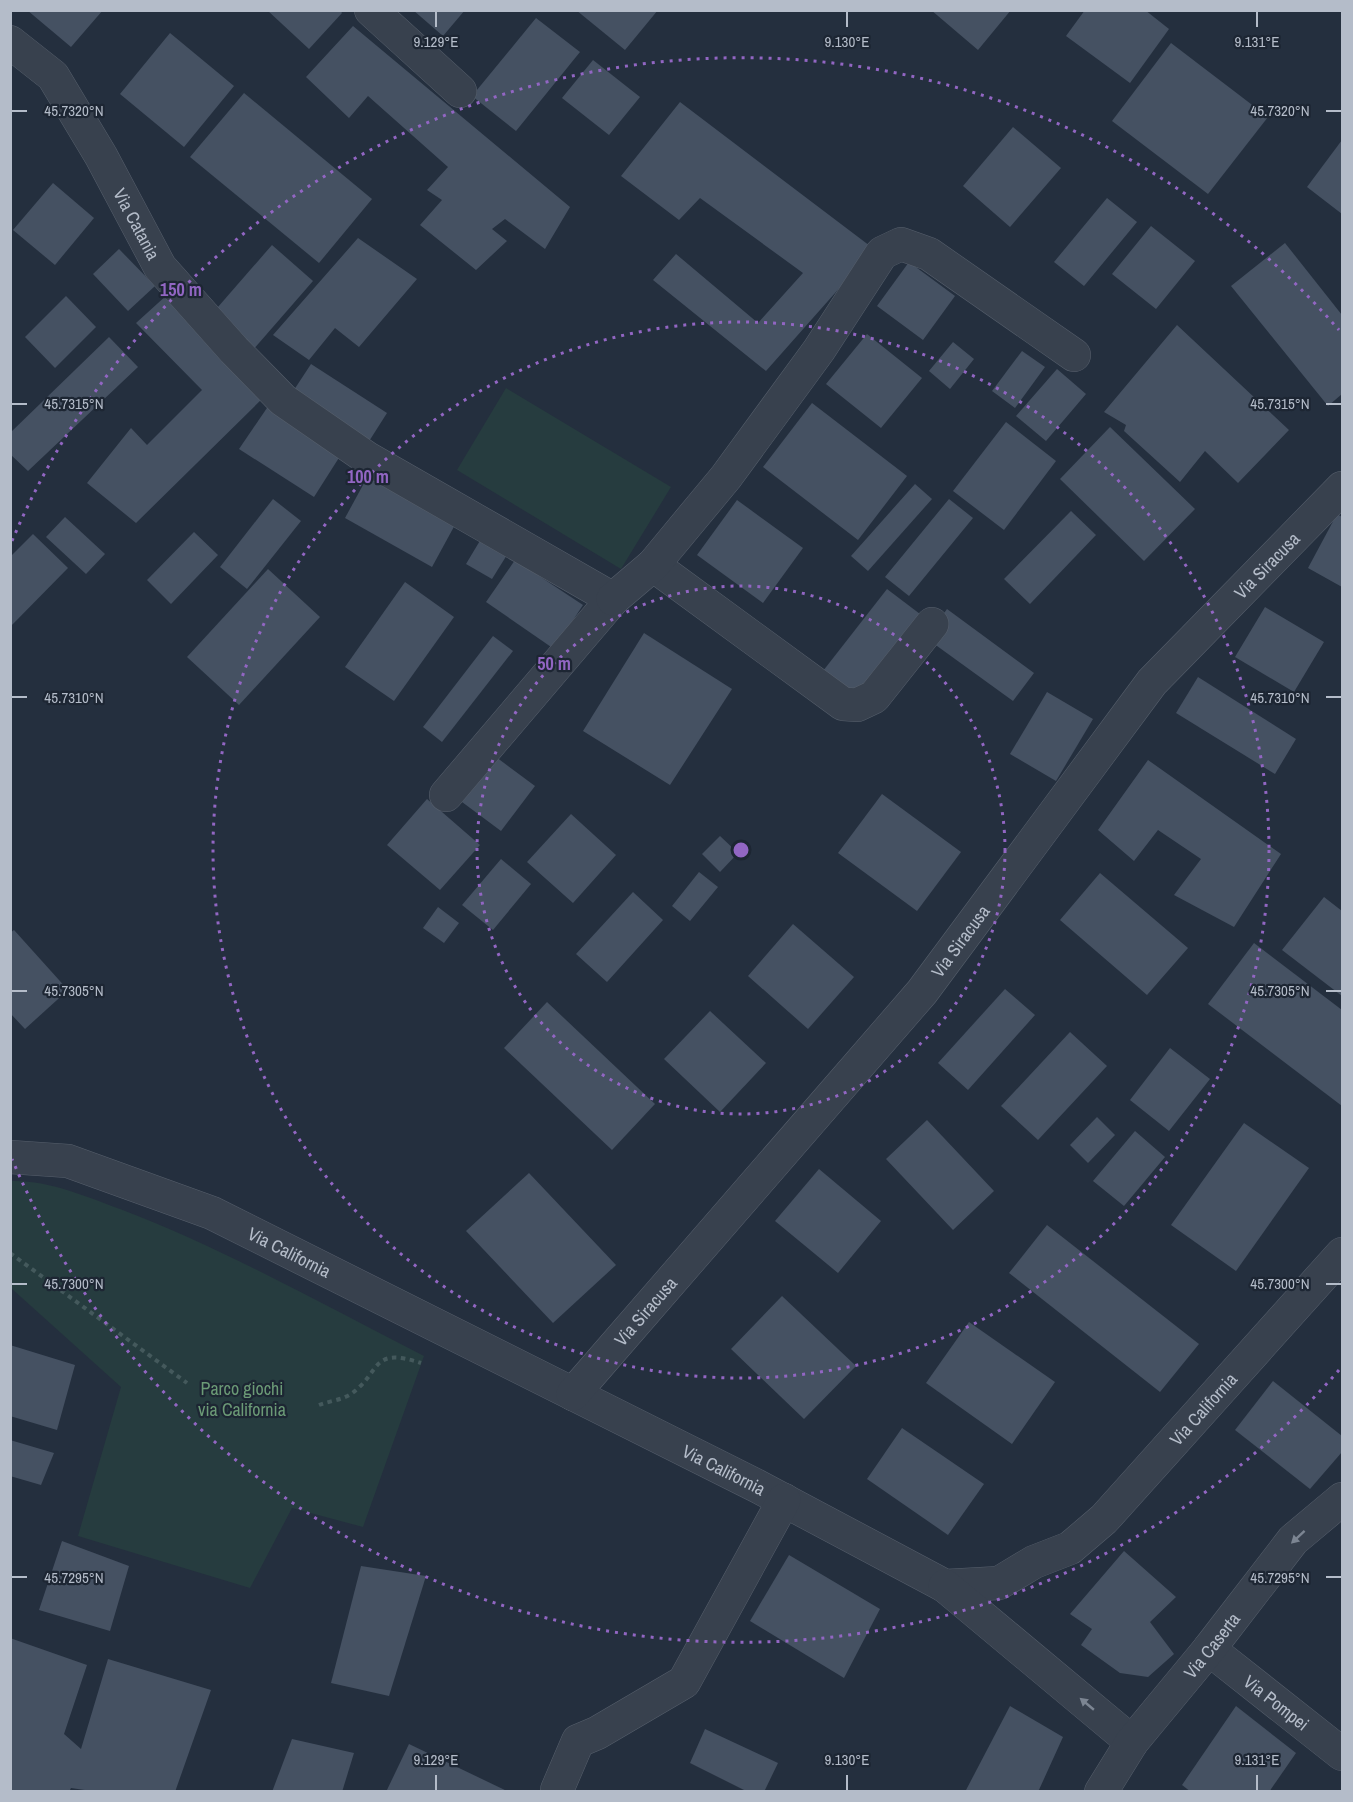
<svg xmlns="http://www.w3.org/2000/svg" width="1353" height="1802" font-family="'Archivo Narrow',sans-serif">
<rect width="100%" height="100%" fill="#242f3e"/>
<g fill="#263c3f">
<path d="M506 388 671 487 621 569 457 470Z"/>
<path d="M11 1181C48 1180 85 1196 120 1209 225 1249 324 1305 424 1356L363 1527 292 1508 250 1588 78 1536 121 1387 11 1288Z"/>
</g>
<g fill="#455162">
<path d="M27 10H103L71 47Z"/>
<path d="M267 10H340L342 13 309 49Z"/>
<path d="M413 10H465L443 36Z"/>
<path d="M576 10H658L625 50Z"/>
<path d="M931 10H1011L978 50Z"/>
<path d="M1085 10H1145L1169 29 1130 83 1066 36Z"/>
<path d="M536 18 580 52 516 131 472 96Z"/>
<path d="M353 26 570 207 545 249 505 219 492 229 507 241 476 270 420 225 442 200 427 190 448 167 368 96 349 118 306 77Z"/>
<path d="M170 33 234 86 184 147 120 94Z"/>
<path d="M1171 43 1268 117 1208 194 1112 121Z"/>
<path d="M593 60 640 97 609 135 562 98Z"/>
<path d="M244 93 372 199 319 263 190 157Z"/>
<path d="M680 102 874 249 766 371 653 280 676 254 758 323 803 273 700 198 679 220 621 176Z"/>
<path d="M1013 127 1061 168 1010 227 963 186Z"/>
<path d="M1342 140V214L1307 187Z"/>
<path d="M53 183 94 218 55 265 13 230Z"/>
<path d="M1107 198 1137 222 1084 286 1054 262Z"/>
<path d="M1151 226 1195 261 1156 309 1112 274Z"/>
<path d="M358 238 417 279 359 347 335 328 309 360 273 335Z"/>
<path d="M1285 243 1342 315V394L1328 406 1231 286Z"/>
<path d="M272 245 313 281 252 351 211 315Z"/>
<path d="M119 249 155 286 128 311 93 274Z"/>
<path d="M909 262 955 296 923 340 877 306Z"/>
<path d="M168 294 264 397 136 523 87 483 131 428 147 445 202 390 136 323Z"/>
<path d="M66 296 96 327 55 368 25 337Z"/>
<path d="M1177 325 1289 430 1238 483 1205 451 1180 482 1124 431 1126 425 1104 412Z"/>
<path d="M867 334 922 378 881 428 826 384Z"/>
<path d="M109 337 138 367 28 471 10 454V433Z"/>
<path d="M953 342 974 359 950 389 929 371Z"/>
<path d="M1022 351 1045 367 1015 408 992 391Z"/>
<path d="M311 364 387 413 366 446 290 396Z"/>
<path d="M1057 369 1086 394 1046 441 1016 416Z"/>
<path d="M812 403 907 476 858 540 763 467Z"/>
<path d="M269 405 342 453 314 497 239 449Z"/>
<path d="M1006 422 1056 461 1004 530 953 491Z"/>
<path d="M1110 427 1195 509 1144 561 1060 479Z"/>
<path d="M369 474 456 523 432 567 345 518Z"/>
<path d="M915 484 932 499 868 571 851 556Z"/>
<path d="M273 499 301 521 247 589 220 567Z"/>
<path d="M949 499 973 518 909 596 885 577Z"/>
<path d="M737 500 803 548 763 603 697 555Z"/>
<path d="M1071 511 1096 535 1030 604 1004 579Z"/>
<path d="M1337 514 1342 517V587L1308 568Z"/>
<path d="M65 517 105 554 86 574 46 537Z"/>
<path d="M194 532 218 555 171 604 147 580Z"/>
<path d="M33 534 68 568 10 627V557Z"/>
<path d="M484 534 510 550 492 579 466 564Z"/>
<path d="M515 560 583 605 554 649 486 602Z"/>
<path d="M268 569 320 617 239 705 187 657Z"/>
<path d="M405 582 454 617 394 701 345 667Z"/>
<path d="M887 589 920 614 856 696 823 671Z"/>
<path d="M1265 607 1324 642 1294 692 1235 657Z"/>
<path d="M947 609 1034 673 1013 701 926 638Z"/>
<path d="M644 633 732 689 670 785 583 731Z"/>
<path d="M493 636 513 651 442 742 423 727Z"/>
<path d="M1198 677 1296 739 1275 774 1176 713Z"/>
<path d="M1047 692 1093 719 1056 781 1010 754Z"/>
<path d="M496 757 535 786 501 831 462 802Z"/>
<path d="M1148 760 1281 854 1234 927 1174 895 1201 859 1158 830 1134 861 1098 830Z"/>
<path d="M882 794 961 852 917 911 838 853Z"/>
<path d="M427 799 480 845 440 890 387 845Z"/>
<path d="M571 814 616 855 573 903 527 862Z"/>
<path d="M720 836 738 853 720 872 702 854Z"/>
<path d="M501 859 531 884 493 930 462 905Z"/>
<path d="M699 872 718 887 690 921 672 906Z"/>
<path d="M1100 873 1188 948 1147 995 1060 920Z"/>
<path d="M633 892 663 920 607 982 576 954Z"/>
<path d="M1324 897 1342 911V996L1282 950Z"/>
<path d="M438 907 459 923 444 943 423 928Z"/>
<path d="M793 924 854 977 808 1029 748 976Z"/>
<path d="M14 930 68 990 25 1029 10 1013V933Z"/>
<path d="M1254 943 1342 1010V1106L1208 1004Z"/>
<path d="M1005 989 1035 1015 968 1090 938 1063Z"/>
<path d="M547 1002 655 1104 612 1150 504 1048Z"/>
<path d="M710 1011 766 1063 720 1112 664 1059Z"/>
<path d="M1070 1032 1107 1066 1038 1140 1001 1106Z"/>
<path d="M1170 1048 1210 1079 1169 1131 1130 1100Z"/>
<path d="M1097 1117 1115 1135 1088 1163 1070 1145Z"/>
<path d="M927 1120 994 1191 953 1230 886 1159Z"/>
<path d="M1244 1123 1309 1168 1236 1271 1171 1225Z"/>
<path d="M1135 1131 1165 1157 1124 1206 1093 1181Z"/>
<path d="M819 1169 881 1221 838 1273 775 1221Z"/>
<path d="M529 1173 616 1265 553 1323 466 1231Z"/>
<path d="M1047 1225 1199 1344 1160 1392 1009 1273Z"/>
<path d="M782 1296 856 1366 804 1419 731 1349Z"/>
<path d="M969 1322 1055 1382 1012 1444 926 1383Z"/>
<path d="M10 1345 75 1365 57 1430 10 1416Z"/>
<path d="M1273 1381 1342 1436V1452L1310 1489 1235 1430Z"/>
<path d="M902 1428 984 1484 948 1535 867 1479Z"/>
<path d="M10 1440 54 1453 41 1485 10 1476Z"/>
<path d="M62 1541 129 1566 110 1631 39 1610Z"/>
<path d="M1124 1551 1176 1597 1150 1622 1174 1654 1148 1677 1120 1673 1081 1645 1092 1629 1070 1614Z"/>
<path d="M789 1555 880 1609 844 1678 750 1621Z"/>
<path d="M361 1566 426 1576 389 1696 331 1683Z"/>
<path d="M10 1638 87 1665 64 1734 81 1749 108 1659 211 1690 175 1792H98L71 1788 69 1792H10Z"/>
<path d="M1010 1706 1063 1737 1038 1792H965Z"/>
<path d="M1236 1706 1296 1753 1269 1792H1191L1182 1785Z"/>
<path d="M705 1729 778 1763 764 1792H748L690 1763Z"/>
<path d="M292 1739 354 1753 342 1792H272Z"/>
<path d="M409 1744 509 1792H386Z"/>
</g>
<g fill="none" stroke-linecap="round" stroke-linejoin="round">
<g stroke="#565f6c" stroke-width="34">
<g id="minor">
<path d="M371 10 460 91"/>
<path id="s1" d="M10 42 53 76 101 156 160 267 234 350 283 400 367 458 613 599 446 795"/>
<path d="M653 565 843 704 857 705 874 697 932 624"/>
<path d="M613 599 653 565 726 477 819 350 882 253 901 244 929 254 1074 355"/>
<path id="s2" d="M10 1157 68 1161 212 1213 757 1486 945 1586 999 1583 1034 1562 1070 1548 1104 1519 1342 1254"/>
<path id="s3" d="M573 1394 922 992 1152 682 1342 488"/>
<path d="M945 1586 1132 1742"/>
<path id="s4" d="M1209 1649 1342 1754"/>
<path d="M557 1790 578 1741 597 1733 684 1682 784 1500"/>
<path id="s5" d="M1101 1792 1132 1742 1209 1649 1293 1540 1342 1499"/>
</g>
</g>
<g stroke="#44595c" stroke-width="4" stroke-dasharray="4.5 4.5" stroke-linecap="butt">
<path d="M10 1253 187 1383"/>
<path d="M319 1405C329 1401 342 1400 351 1394 382 1372 370 1346 421 1363"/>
</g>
<use href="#minor" stroke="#38414e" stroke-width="33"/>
</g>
<defs><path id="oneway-solid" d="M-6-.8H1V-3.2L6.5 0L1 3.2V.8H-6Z" transform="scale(1.5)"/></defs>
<g fill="#7c8592">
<use href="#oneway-solid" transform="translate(1298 1537) rotate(137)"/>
<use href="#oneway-solid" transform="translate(1087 1704) rotate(-140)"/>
</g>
<path fill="none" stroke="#b4bcc9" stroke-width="2" d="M436 12V27M847 12V27M1257 12V27M12 111H27M1326 111H1341M12 404H27M1326 404H1341M12 697H27M1326 697H1341M12 991H27M1326 991H1341M12 1284H27M1326 1284H1341M12 1577H27M1326 1577H1341M436 1775V1790M847 1775V1790M1257 1775V1790"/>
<g fill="none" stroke="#9266c3" stroke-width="3" stroke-dasharray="3 6">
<circle cx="741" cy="850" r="264"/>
<circle cx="741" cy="850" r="528"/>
<path d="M1339 1370A792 792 0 0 1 12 1159M12 541A792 792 0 0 1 1339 330"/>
</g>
<g text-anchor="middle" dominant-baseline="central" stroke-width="4.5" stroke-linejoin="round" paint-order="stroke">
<g font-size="18" fill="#b4bcc9" stroke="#1d2633">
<text stroke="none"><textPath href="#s1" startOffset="225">Via Catania</textPath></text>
<text stroke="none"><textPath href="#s3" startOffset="1082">Via Siracusa</textPath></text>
<text stroke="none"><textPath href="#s3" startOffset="596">Via Siracusa</textPath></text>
<text stroke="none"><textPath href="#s2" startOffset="298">Via California</textPath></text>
<text stroke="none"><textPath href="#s3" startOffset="110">Via Siracusa</textPath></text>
<text stroke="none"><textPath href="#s2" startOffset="1360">Via California</textPath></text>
<text stroke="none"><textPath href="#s2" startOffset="784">Via California</textPath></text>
<text stroke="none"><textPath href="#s5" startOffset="184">Via Caserta</textPath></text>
<text stroke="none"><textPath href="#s4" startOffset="86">Via Pompei</textPath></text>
</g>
<g font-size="18" fill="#6b9a76" stroke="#1d2633">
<text x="242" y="1388">Parco giochi<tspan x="242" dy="21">via California</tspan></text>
</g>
</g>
<g font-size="15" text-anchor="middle" fill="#b4bcc9" stroke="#1d2633" stroke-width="4.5" stroke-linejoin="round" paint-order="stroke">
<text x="436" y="47">9.129°E</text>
<text x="847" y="47">9.130°E</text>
<text x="1257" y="47">9.131°E</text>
<text x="74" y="116">45.7320°N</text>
<text x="1280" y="116">45.7320°N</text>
<text x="74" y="409">45.7315°N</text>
<text x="1280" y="409">45.7315°N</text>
<text x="74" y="703">45.7310°N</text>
<text x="1280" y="703">45.7310°N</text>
<text x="74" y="996">45.7305°N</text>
<text x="1280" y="996">45.7305°N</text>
<text x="74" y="1289">45.7300°N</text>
<text x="1280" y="1289">45.7300°N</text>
<text x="74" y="1583">45.7295°N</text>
<text x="1280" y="1583">45.7295°N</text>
<text x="436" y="1765">9.129°E</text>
<text x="847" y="1765">9.130°E</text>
<text x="1257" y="1765">9.131°E</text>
</g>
<circle cx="741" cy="850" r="9" fill="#9266c3" stroke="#1d2633" stroke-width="3"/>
<g font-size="18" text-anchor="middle" font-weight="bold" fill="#9266c3" stroke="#1d2633" stroke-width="4.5" stroke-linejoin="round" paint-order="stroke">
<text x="181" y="296">150 m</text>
<text x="368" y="483">100 m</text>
<text x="554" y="670">50 m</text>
</g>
<rect width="1353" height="1802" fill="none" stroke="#b4bcc9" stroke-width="24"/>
</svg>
